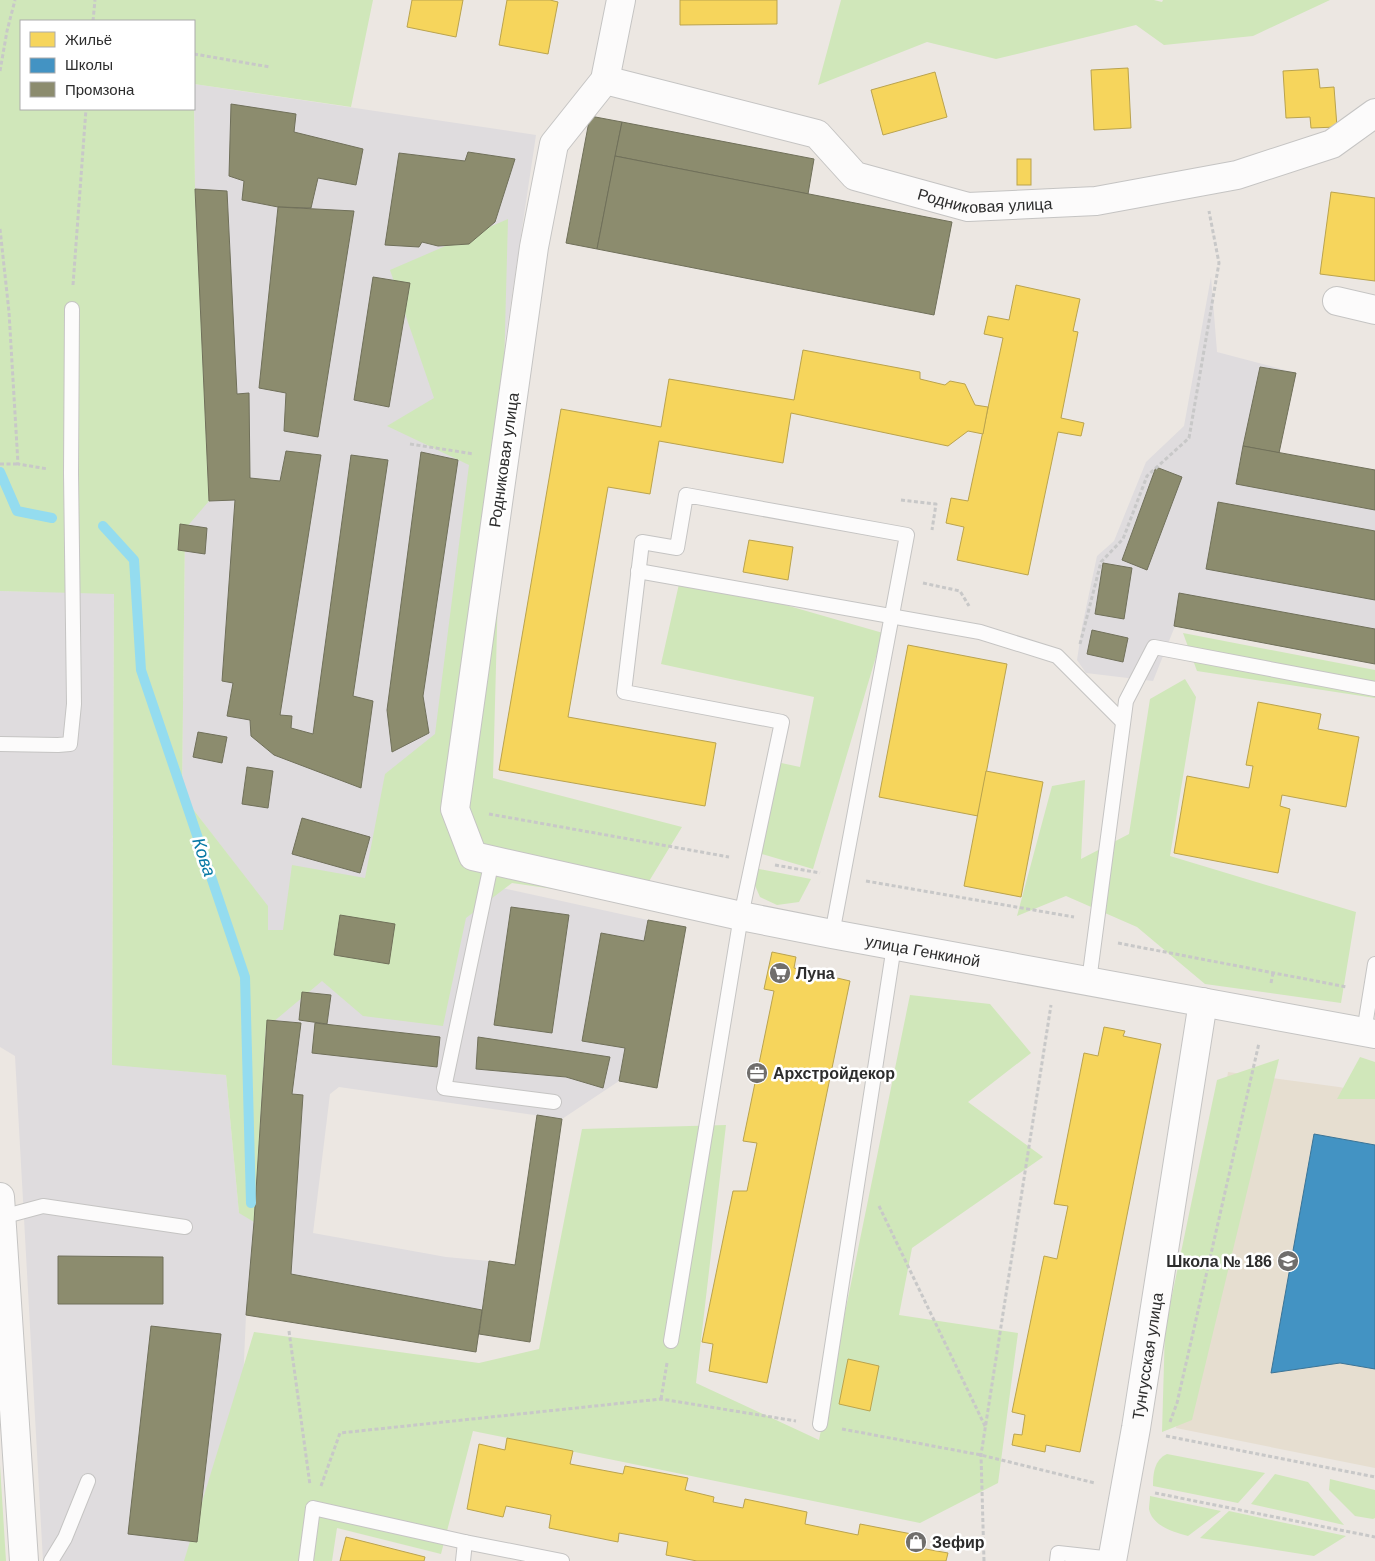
<svg xmlns="http://www.w3.org/2000/svg" width="1375" height="1561" font-family="Helvetica,sans-serif">
<rect width="100%" height="100%" fill="#ece7e2"/>
<g fill="#dfdcde">
<path d="M194 84 536 135 434 816 461 879 648 920 686 927 657 1088 619 1081 562 1119 339 1087 330 1094 313 1233 446 1257 489 1261 476 1352 246 1315 235 1561H43L15 1056 0 1047V591L114 593 112 1064 226 1075 239 1213 268 907 182 795 185 529 195 189Z"/>
<path d="M1211 277 1217 352 1296 373 1279 453 1375 470V664L1175 626 1153 681 1086 673 1077 660 1082 627 1097 556 1114 541 1146 462 1184 426Z"/>
</g>
<path fill="#e6ded0" d="M1228 1072 1339 1087 1375 1094V1468L1176 1428Z"/>
<g fill="#d0e7ba">
<path d="M0 0H373L351 107 194 84V21H21V109H194V102L195 189 209 501 185 529 182 795 268 906V930H283L292 865 365 878 385 774 435 734 469 465 387 426 434 398 390 270 508 219 493 778 682 827 637 901 512 883 466 918 443 1026 363 1016 322 981 266 1028 254 1222 239 1213 226 1075 112 1065 114 594 0 591Z"/>
<path d="M841 0H1154L1162 2 1163 0H1330L1253 36 1164 45 1136 25 996 59 927 42 818 85Z"/>
<path d="M681 575 883 633 813 869 755 852 772 761 800 767 814 697 661 664Z"/>
<path d="M1183 633 1375 670V698L1197 671Z"/>
<path d="M1185 679 1196 697 1170 856 1356 912 1341 1003 1205 984 1137 927 1066 896 1017 916 1052 786 1085 780 1081 859 1129 834 1150 699Z"/>
<path d="M754 868 811 879 799 902 777 905 760 897 753 881Z"/>
<path d="M910 995 990 1004 1031 1053 968 1102 1043 1157 912 1248 899 1315 1018 1333 998 1483 920 1523 473 1431 441 1554 337 1528 332 1561H184L254 1332 479 1363 539 1349 582 1129 726 1125 696 1383 819 1440Z"/>
<path d="M1360 1057 1375 1062V1099H1337Z"/>
<path d="M1279 1059 1192 1420 1162 1432 1165 1329 1217 1080Z"/>
<path d="M1167 1454 1265 1473 1238 1503 1153 1486C1153 1474 1154 1460 1167 1454Z"/>
<path d="M0 1465 6 1561H0Z"/>
<path d="M1275 1474 1308 1482 1344 1525 1251 1504Z"/>
<path d="M1330 1479 1375 1490V1518L1373 1519 1355 1516 1329 1490Z"/>
<path d="M1150 1496 1221 1511 1188 1536C1174 1532 1152 1526 1149 1509 1149 1505 1150 1500 1150 1496Z"/>
<path d="M1229 1511 1346 1536 1314 1556 1200 1538Z"/>
</g>
<g fill="#f6d55c" stroke="#baa34e">
<path d="M412 0H463L456 37 407 27Z"/>
<path d="M507 0H550L558 2 548 54 499 45Z"/>
<path d="M680 0H777V24L680 25Z"/>
<path d="M1128 68 1131 128 1094 130 1091 70Z"/>
<path d="M1318 69 1320 88 1334 87 1337 127 1311 128 1310 117 1286 118 1283 71Z"/>
<path d="M935 72 947 117 883 135 871 90Z"/>
<rect x="1017" y="159" width="14" height="26"/>
<path d="M1331 192 1375 198V281L1320 274Z"/>
<path d="M1016 285 1080 299 1073 331 1078 332 1061 418 1084 423 1081 436 1058 432 1028 575 957 560 964 527 946 523 951 498 968 501 1003 338 984 334 988 316 1009 320Z"/>
<path d="M803 350 920 372V379L945 385 950 381 965 384 975 405 988 407 983 434 968 431 948 446 791 413 783 463 659 441 650 494 608 487 568 717 716 743 705 806 499 770 561 409 661 427 669 379 794 400Z"/>
<path d="M749 540 793 547 788 580 743 572Z"/>
<path d="M908 645 1007 664 978 816 879 797Z"/>
<path d="M1258 702 1321 714 1318 729 1359 737 1346 807 1282 795 1280 806 1290 809 1278 873 1174 853 1187 776 1249 788 1253 766 1246 765Z"/>
<path d="M986 771 1043 782 1021 897 964 886Z"/>
<path d="M772 952 796 957 794 968 850 981 767 1383 709 1371 713 1344 702 1342 733 1191H747L757 1143 743 1141 774 991 764 989Z"/>
<path d="M1104 1027 1125 1031 1123 1036 1161 1044 1080 1452 1046 1445 1045 1452 1012 1445 1014 1434 1022 1435 1025 1415 1012 1412 1044 1256 1057 1259 1068 1206 1054 1204 1084 1053 1098 1056Z"/>
<path d="M848 1359 879 1366 870 1411 839 1404Z"/>
<path d="M507 1438 573 1451 570 1464 623 1474 625 1466 688 1478 685 1490 714 1497 713 1502 743 1508 745 1499 807 1512 805 1524 858 1535 860 1524 922 1536 920 1548 948 1553 946 1561H697L666 1555 668 1542 619 1533 618 1542 549 1528 551 1515 506 1506 503 1517 467 1509 479 1444 505 1450Z"/>
<path d="M346 1537 425 1557 424 1561H340Z"/>
</g>
<path fill="#4393c3" stroke="#3c7496" d="M1314 1134 1375 1145V1369L1340 1363 1271 1373Z"/>
<g fill="#8c8c6e" stroke="#70705a">
<path d="M231 104 296 114 294 132 363 149 356 185 318 178 311 208 278 207 242 200 244 181 229 176Z"/>
<path d="M590 116 622 122 597 249 566 243Z"/>
<path d="M622 122 814 159 808 194 615 156Z"/>
<path d="M468 152 515 159 495 222 469 244 438 246 422 242 419 247 385 245 399 153 465 161Z"/>
<path d="M615 156 952 222 934 315 597 249Z"/>
<path d="M195 189 227 191 237 394 249 393 250 478 280 481 286 451 321 455 280 715 292 716 291 728 313 734 351 455 388 460 353 696 373 701 361 788 274 755 251 736 250 720 227 716 233 683 222 681 235 500 209 501Z"/>
<path d="M278 207 354 211 318 437 284 431 286 393 259 388Z"/>
<path d="M373 277 410 283 389 407 354 400Z"/>
<path d="M1260 367 1296 373 1279 453 1243 446Z"/>
<path d="M1243 446 1375 470V510L1236 484Z"/>
<path d="M421 452 458 460 423 696 429 733 392 752 387 710Z"/>
<path d="M1156 467 1182 477 1147 570 1122 560Z"/>
<path d="M1218 502 1375 531V600L1206 569Z"/>
<path d="M180 524 207 528 205 554 178 550Z"/>
<path d="M1103 563 1132 568 1124 619 1095 614Z"/>
<path d="M1179 593 1375 629V664L1174 626Z"/>
<path d="M1092 630 1128 638 1123 662 1087 654Z"/>
<path d="M198 732 227 737 222 763 193 757Z"/>
<path d="M247 767 273 771 268 808 242 804Z"/>
<path d="M302 818 370 837 360 873 292 854Z"/>
<path d="M511 907 569 915 552 1033 494 1025Z"/>
<path d="M340 915 395 924 389 964 334 955Z"/>
<path d="M648 920 686 927 657 1088 619 1081 625 1048 582 1041 601 933 644 941Z"/>
<path d="M302 992 331 995 327 1024 299 1020Z"/>
<path d="M267 1020 301 1023 292 1094 303 1095 291 1274 482 1310 476 1352 246 1315 254 1222Z"/>
<path d="M315 1023 440 1037 437 1067 312 1053Z"/>
<path d="M478 1037 610 1057 603 1088 566 1077 476 1069Z"/>
<path d="M537 1115 562 1119 530 1342 479 1334 489 1261 515 1265Z"/>
<path d="M58 1256 163 1257V1304H58Z"/>
<path d="M151 1326 221 1334 197 1542 128 1534Z"/>
</g>
<g fill="none" stroke-linecap="round" stroke-linejoin="round">
<g stroke="#94dcef" stroke-width="10">
<path d="M0 472 17 511 52 518"/>
<path d="M103 526 134 560 141 670 245 977 251 1203"/>
</g>
<g stroke="#c5c4c3" stroke-width="16">
<g id="service">
<path d="M638 571 980 632 1057 656 1123 722"/>
<path d="M0 744 58 745 70 744 74 704 71 473 72 309"/>
<path d="M492 860 444 1088 554 1102"/>
<path d="M1089 981 1126 701 1154 647 1375 689"/>
<path d="M1364 1032 1375 964"/>
<path d="M2 1217 43 1206 185 1227"/>
<path d="M671 1341 741 916 782 722 624 692 642 542 677 548 686 495 907 535 832 934"/>
<path d="M820 1424 894 946"/>
<path d="M51 1561 65 1538 88 1481"/>
<path d="M306 1561 313 1508 465 1542"/>
<path d="M463 1561 465 1542 562 1561"/>
<path d="M1057 1561 1058 1553 1113 1559"/>
</g>
</g>
<g stroke="#c5c4c3" stroke-width="30">
<g id="minor">
<path id="s1" d="M621 0 605 80 554 144 534 247 455 809 473 856 741 916 832 934 1375 1034"/>
<path id="s2" d="M605 80 817 134 855 176 968 207 1096 201 1237 175 1332 144 1375 113"/>
<path d="M1337 301 1375 310"/>
<path d="M0 1197 24 1561"/>
<path id="s3" d="M1112 1561 1136 1428 1203 1002"/>
</g>
</g>
<g stroke="#c8c8c8" stroke-width="3" stroke-dasharray="4 2.5" stroke-linecap="butt">
<path d="M93 21 95 0"/>
<path d="M194 54 270 67"/>
<path d="M0 71 7 31 15 0"/>
<path d="M0 229 9 312 18 464 48 469"/>
<path d="M73 285 86 109"/>
<path d="M410 444 474 454"/>
<path d="M0 464H18"/>
<path d="M901 500 936 504 932 530"/>
<path d="M923 583 960 591 969 606"/>
<path d="M1080 644 1101 562 1123 539 1147 476 1189 438 1219 263 1209 211"/>
<path d="M489 814 729 857"/>
<path d="M775 865 820 873"/>
<path d="M866 881 1074 917"/>
<path d="M1118 943 1347 987"/>
<path d="M1271 983 1273 973"/>
<path d="M879 1206 985 1426"/>
<path d="M289 1331 310 1485"/>
<path d="M661 1399 667 1363"/>
<path d="M1170 1422 1177 1403 1259 1043"/>
<path d="M842 1429 981 1455 1095 1483"/>
<path d="M1166 1436 1375 1477"/>
<path d="M321 1486 340 1433 661 1399 796 1421"/>
<path d="M1155 1493 1375 1537"/>
<path d="M984 1561 981 1455 1051 1005"/>
</g>
<use href="#service" stroke="#fcfbfb" stroke-width="14"/>
<use href="#minor" stroke="#fcfbfb" stroke-width="28"/>
</g>
<defs>
<g id="supermarket-disc" transform="scale(1.125)"><circle r="9.5" fill="#706e6c" stroke="#fff"/><path d="M-6-5.5h2.5l.6 2H6L4.5 2H-2.5L-4.4-4H-6ZM-1.5 3.2a1.3 1.3 0 1 0 .1 0ZM3 3.2a1.3 1.3 0 1 0 .1 0Z" fill="#fff"/></g>
<g id="office-disc" transform="scale(1.125)"><circle r="9.5" fill="#706e6c" stroke="#fff"/><path d="M-6-3h4V-5.5h4V-3h4V5H-6ZM-1-4.5V-3h2v-1.5ZM-6 0V1H6V0Z" fill="#fff"/></g>
<g id="school-disc" transform="scale(1.125)"><circle r="9.5" fill="#706e6c" stroke="#fff"/><path d="M0-5L7-2L0 1L-7-2ZM-4 1L0 2.5L4 1V4Q0 6-4 4Z" fill="#fff"/></g>
<g id="shop-disc" transform="scale(1.125)"><circle r="9.5" fill="#706e6c" stroke="#fff"/><path d="M-5-2.5h2.3a2.7 3.5 0 0 1 5.4 0H5L5.5 6h-11ZM-1.5-2.5h3a1.5 2.3 0 0 0-3 0Z" fill="#fff"/></g>
</defs>
<g fill-rule="evenodd">
<use href="#supermarket-disc" x="780" y="973"/>
<use href="#office-disc" x="757" y="1073"/>
<use href="#school-disc" x="1288" y="1261"/>
<use href="#shop-disc" x="916" y="1542"/>
</g>
<g text-anchor="middle" dominant-baseline="central" stroke-width="5" stroke-linejoin="round" paint-order="stroke">
<g font-size="16" fill="#2d2d2d" stroke="#fff">
<text stroke="none"><textPath href="#s2" startOffset="409">Родниковая улица</textPath></text>
<text transform="translate(504 460) rotate(-82)">Родниковая улица</text>
<text stroke="none"><textPath href="#s1" startOffset="1346">улица Генкиной</textPath></text>
<text stroke="none"><textPath href="#s3" startOffset="208">Тунгусская улица</textPath></text>
</g>
<g font-size="16" font-weight="bold" fill="#2d2d2d" stroke="#fff" text-anchor="start">
<text x="796" y="973">Луна</text>
<text x="773" y="1073">Архстройдекор</text>
<text x="1272" y="1261" text-anchor="end">Школа № 186</text>
<text x="932" y="1542">Зефир</text>
</g>
<g font-size="18" font-style="italic" fill="#0879a6" stroke="#fff">
<text transform="translate(204 857) rotate(71)">Кова</text>
</g>
</g>
<rect x="20" y="20" width="175" height="90" fill="#ffffff" stroke="#ababab"/>
<rect x="30" y="32" width="25" height="15" fill="#f6d55c" stroke="#ababab"/>
<text x="65" y="45" font-size="15" fill="#2d2d2d">Жильё</text>
<rect x="30" y="58" width="25" height="15" fill="#4393c3" stroke="#ababab"/>
<text x="65" y="70" font-size="15" fill="#2d2d2d">Школы</text>
<rect x="30" y="82" width="25" height="15" fill="#8c8c6e" stroke="#ababab"/>
<text x="65" y="95" font-size="15" fill="#2d2d2d">Промзона</text>
</svg>
